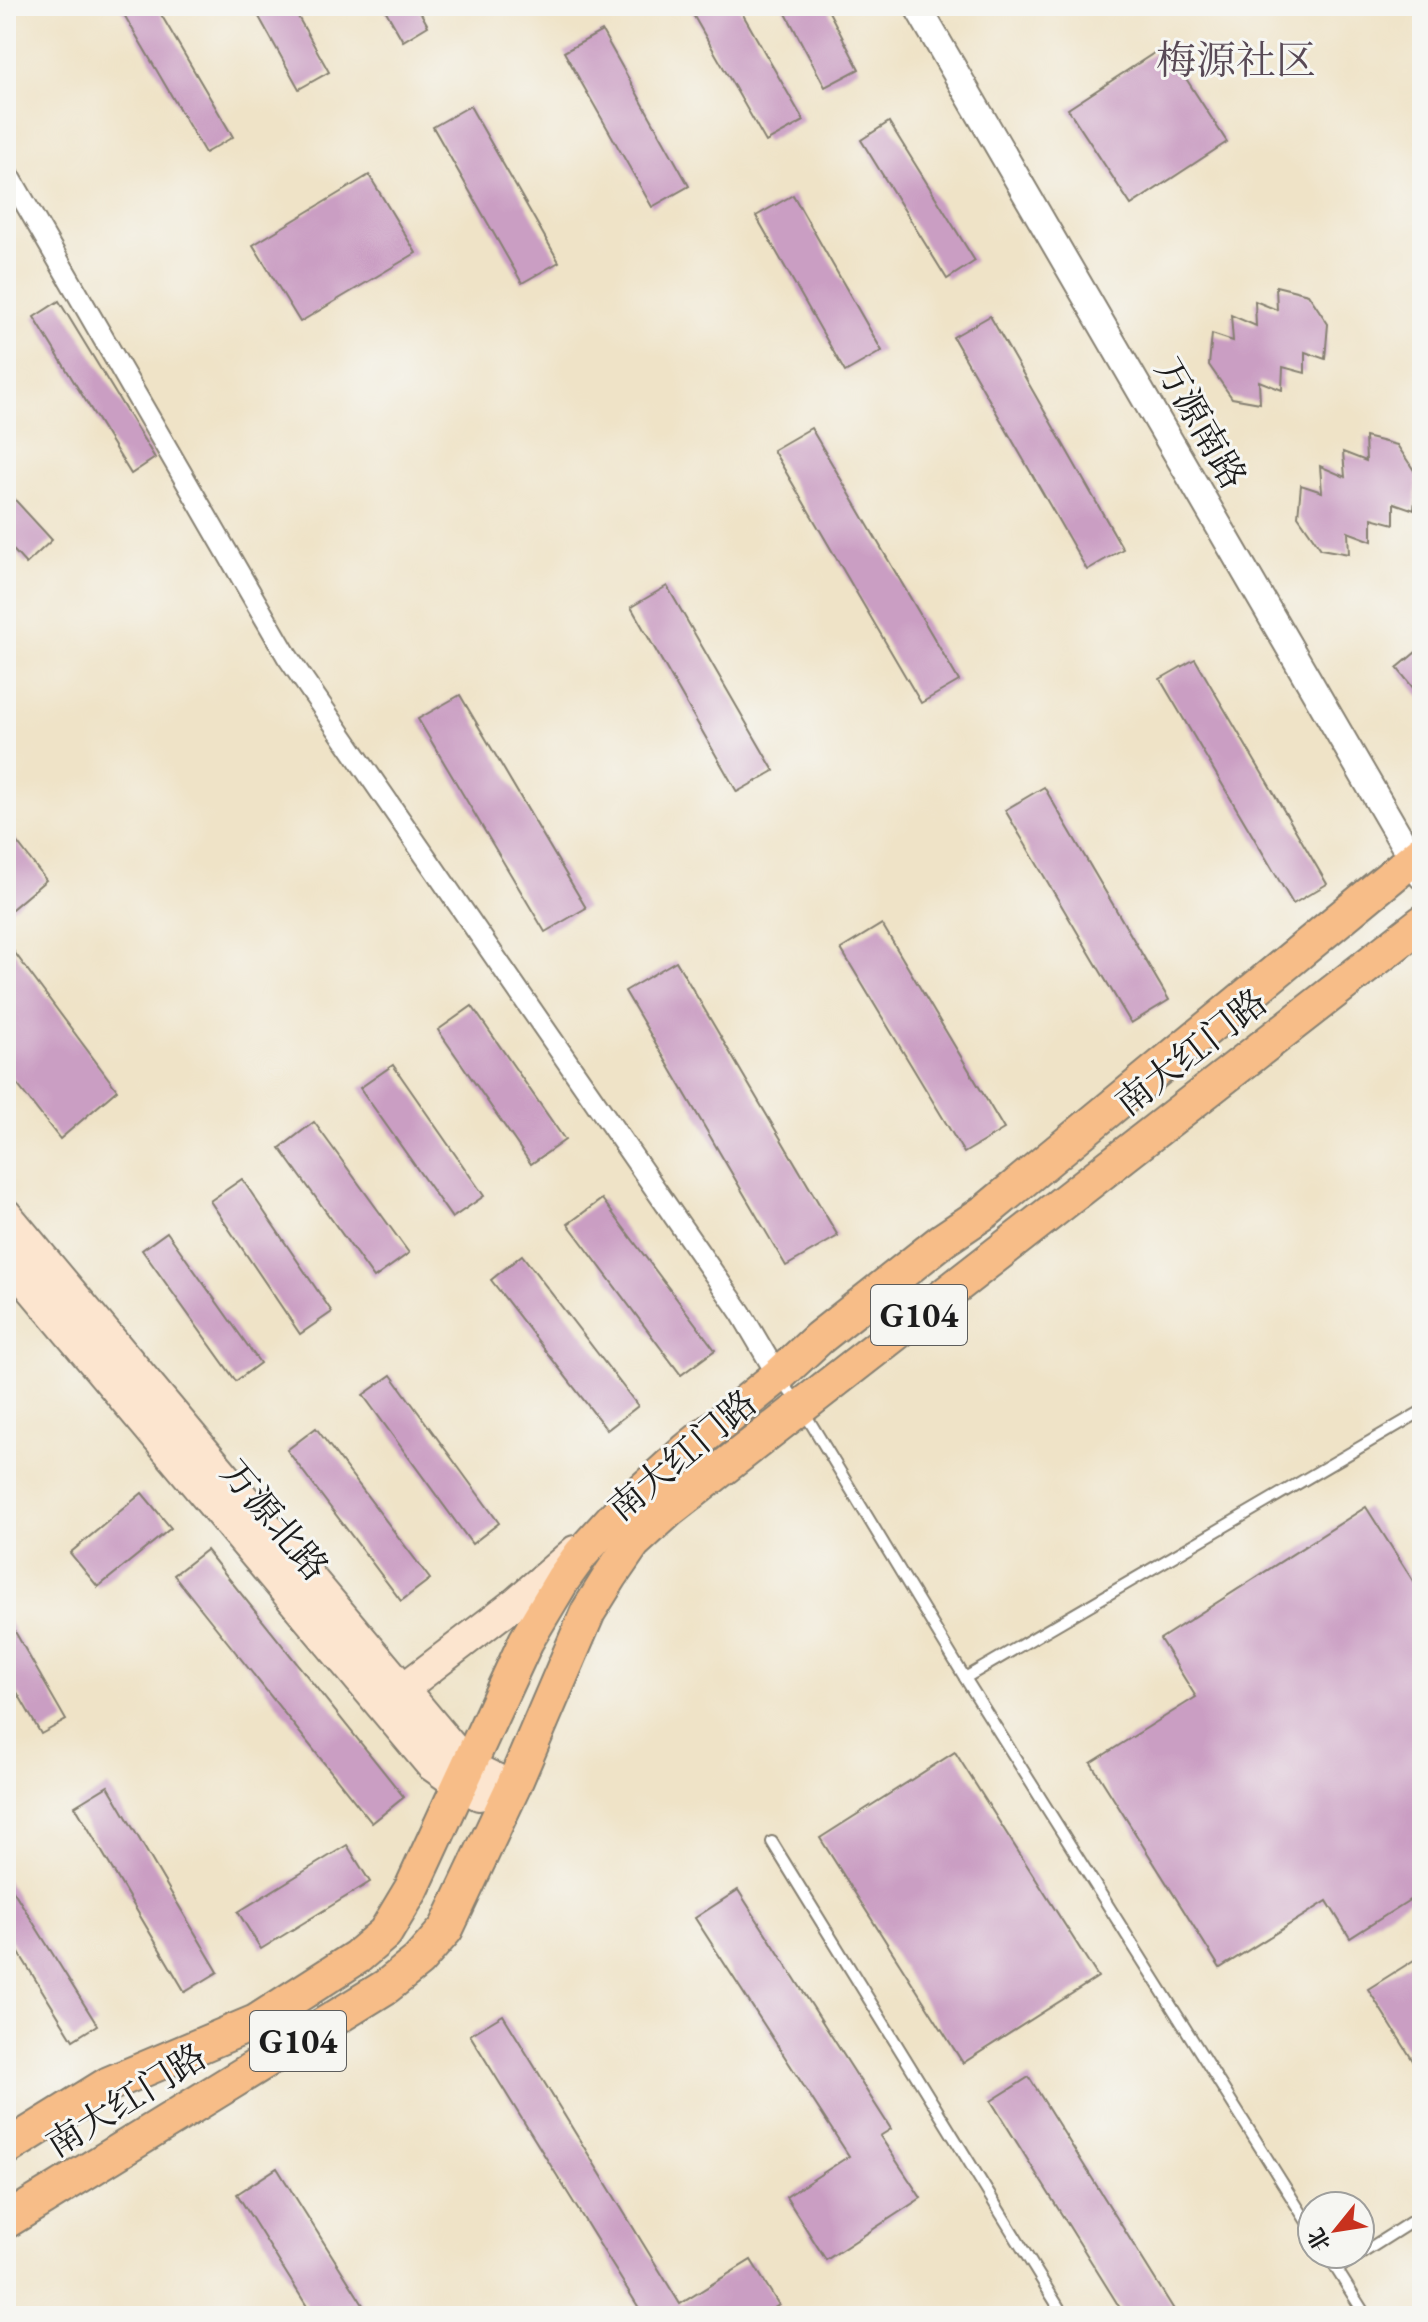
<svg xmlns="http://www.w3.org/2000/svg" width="1428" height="2322" font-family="'EB Garamond','Noto Serif SC',serif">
<rect width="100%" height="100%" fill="#f6f6f2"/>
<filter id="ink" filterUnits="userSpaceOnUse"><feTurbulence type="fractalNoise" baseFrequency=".0125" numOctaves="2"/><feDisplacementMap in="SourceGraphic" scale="16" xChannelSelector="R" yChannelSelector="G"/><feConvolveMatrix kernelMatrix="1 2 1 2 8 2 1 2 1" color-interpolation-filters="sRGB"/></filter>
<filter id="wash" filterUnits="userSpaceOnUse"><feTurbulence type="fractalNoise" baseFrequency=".006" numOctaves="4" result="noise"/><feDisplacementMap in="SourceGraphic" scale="32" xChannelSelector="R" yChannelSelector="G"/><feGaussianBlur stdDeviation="1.8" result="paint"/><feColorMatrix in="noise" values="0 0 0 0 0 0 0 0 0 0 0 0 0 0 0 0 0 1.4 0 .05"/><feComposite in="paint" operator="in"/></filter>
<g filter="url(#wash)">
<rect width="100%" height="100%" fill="#efe3c7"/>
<g id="blocks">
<g fill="#ca9ec3">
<path d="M119 6H156L233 137 205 153Z"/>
<path d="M253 6H292L329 72 299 89Z"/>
<path d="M383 6H417L428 26 403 41Z"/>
<path d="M688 6H738L804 121 766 142Z"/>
<path d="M782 6H826L859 69 825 87Z"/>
<path d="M602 31 689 186 652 207 564 52Z"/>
<path d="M1165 46 1227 142 1131 205 1068 109Z"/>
<path d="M470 106 559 262 522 283 433 127Z"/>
<path d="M889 122 975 261 947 279 861 140Z"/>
<path d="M369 175 416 253 300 322 253 245Z"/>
<path d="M793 195 882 351 845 372 756 216Z"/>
<path d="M1276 286 1308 294 1328 324 1325 359 1305 352V373L1283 367 1282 390 1259 381 1260 403 1232 398 1209 365 1212 334 1233 341 1231 315 1256 326 1255 301 1277 310Z"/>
<path d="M59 301 155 458 131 474 34 317Z"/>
<path d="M990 316 1123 549 1087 570 953 337Z"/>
<path d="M811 428 959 681 921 703 773 450Z"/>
<path d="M1365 437 1397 445 1417 475 1414 510 1394 503V524L1372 518V541L1348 532 1349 554 1321 549 1298 516 1301 485 1322 492 1320 466 1345 477 1343 452 1366 461Z"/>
<path d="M6 490 52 540 26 564 6 542Z"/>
<path d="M667 586 774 771 737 792 631 607Z"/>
<path d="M1422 647V699L1397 668Z"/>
<path d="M1195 659 1327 884 1293 904 1160 679Z"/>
<path d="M460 695 586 908 545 932 418 719Z"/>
<path d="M1044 787 1169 1000 1131 1023 1005 810Z"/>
<path d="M6 828 46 880 6 914Z"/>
<path d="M882 924 1004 1129 964 1153 841 949Z"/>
<path d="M6 941 117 1090 60 1139 6 1070Z"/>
<path d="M676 961 838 1236 786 1266 625 991Z"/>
<path d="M472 1006 565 1140 531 1164 438 1030Z"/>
<path d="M393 1065 484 1196 452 1218 360 1088Z"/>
<path d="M314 1122 409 1253 374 1278 280 1148Z"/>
<path d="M242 1179 332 1312 300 1334 210 1201Z"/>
<path d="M602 1199 715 1350 681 1375 568 1224Z"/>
<path d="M167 1232 260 1363 236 1381 142 1250Z"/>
<path d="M522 1255 638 1406 607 1430 491 1280Z"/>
<path d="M391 1375 499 1523 472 1544 363 1395Z"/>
<path d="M316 1428 430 1579 401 1601 287 1450Z"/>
<path d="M142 1493 171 1528 98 1587 70 1553Z"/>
<path d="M1366 1507 1422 1595V1892L1350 1938 1327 1901 1220 1968 1091 1763 1196 1697 1160 1639Z"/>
<path d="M206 1550 404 1797 372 1823 174 1575Z"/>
<path d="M6 1616 66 1720 41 1734 6 1673Z"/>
<path d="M955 1752 1098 1977 963 2063 820 1838Z"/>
<path d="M108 1786 218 1972 185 1992 75 1806Z"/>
<path d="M347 1845 370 1882 261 1949 238 1912Z"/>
<path d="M6 1879 97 2025 73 2040 6 1932Z"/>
<path d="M738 1890 891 2129 880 2136 921 2198 826 2260 786 2197 849 2156 695 1918Z"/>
<path d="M1422 1955V2075L1368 1989Z"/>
<path d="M503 2015 680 2304 751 2260 779 2305 761 2316H644L470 2035Z"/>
<path d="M1029 2077 1178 2316H1125L991 2101Z"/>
<path d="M277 2168 370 2316H313L237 2194Z"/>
</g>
</g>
</g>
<g filter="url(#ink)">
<use href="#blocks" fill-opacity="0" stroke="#868072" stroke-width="2"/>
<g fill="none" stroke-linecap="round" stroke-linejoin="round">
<g stroke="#868072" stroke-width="14">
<g id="service">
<path d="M781 1380 801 1407 965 1678"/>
<path d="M772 1842 1064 2316"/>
<path d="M1312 2230 965 1678 1422 1411"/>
<path d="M1327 2254 1366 2316"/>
<path d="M1337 2269 1422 2215"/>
</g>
</g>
<g stroke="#868072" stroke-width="24">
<path id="minor" d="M6 170 287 656 741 1313 778 1376"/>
</g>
<g stroke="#868072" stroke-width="30">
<path id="tertiary" d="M917 6 1422 876"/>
</g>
<g stroke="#868072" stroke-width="34">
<g id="secondary">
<path d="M6 1214 467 1765 513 1787"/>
<path d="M6 1258 431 1765 458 1784 479 1795"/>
<path d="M404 1688 515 1603 575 1551"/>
</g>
</g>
<g stroke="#868072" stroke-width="38">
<g id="trunk">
<path d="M6 2148 109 2084 256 2022 357 1957 385 1933 412 1888 526 1641 563 1579 581 1554 621 1510 686 1451 778 1376 819 1338 943 1240 986 1211 1422 851"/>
<path d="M6 2221 387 1986 418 1961 446 1929 513 1787 588 1612 611 1575 633 1543 669 1510 1422 923"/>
</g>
</g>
<use href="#service" stroke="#fff" stroke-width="10"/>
<use href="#minor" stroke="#fff" stroke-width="20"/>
<use href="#tertiary" stroke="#fff" stroke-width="26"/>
<use href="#secondary" stroke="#fce5cf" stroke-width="30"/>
<use href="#trunk" stroke="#f7bd88" stroke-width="34"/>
</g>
</g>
<g text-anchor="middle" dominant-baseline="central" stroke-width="6" stroke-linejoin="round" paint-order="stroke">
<g fill="#f6f6f2" stroke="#5d5d5c" stroke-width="2">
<rect x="871" y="1285" width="96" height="60" rx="6"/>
<rect x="250" y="2011" width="96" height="60" rx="6"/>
</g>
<g font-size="34" font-weight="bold" fill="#1c1c1c">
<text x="919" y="1315">G104</text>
<text x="298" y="2041">G104</text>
</g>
<g font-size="36" fill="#1c1c1c" stroke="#f6f6f2">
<text transform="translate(1201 423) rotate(60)">万源南路</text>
<text transform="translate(1191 1052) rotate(-38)">南大红门路</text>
<text transform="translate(682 1455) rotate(-40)">南大红门路</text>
<text transform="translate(275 1520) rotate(50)">万源北路</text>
<text transform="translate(126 2100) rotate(-32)">南大红门路</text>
</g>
<g font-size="40" fill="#594a56" stroke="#f6f6f2">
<text x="1236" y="60">梅源社区</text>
</g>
</g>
<rect width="1428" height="2322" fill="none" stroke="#f6f6f2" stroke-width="32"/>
<g transform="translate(1336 2230) rotate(240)"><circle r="38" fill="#f6f6f2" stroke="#9f9f9c" stroke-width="2"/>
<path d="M0-6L14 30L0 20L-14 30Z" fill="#c8321e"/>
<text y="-12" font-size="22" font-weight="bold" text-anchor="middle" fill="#1c1c1c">北</text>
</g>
</svg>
